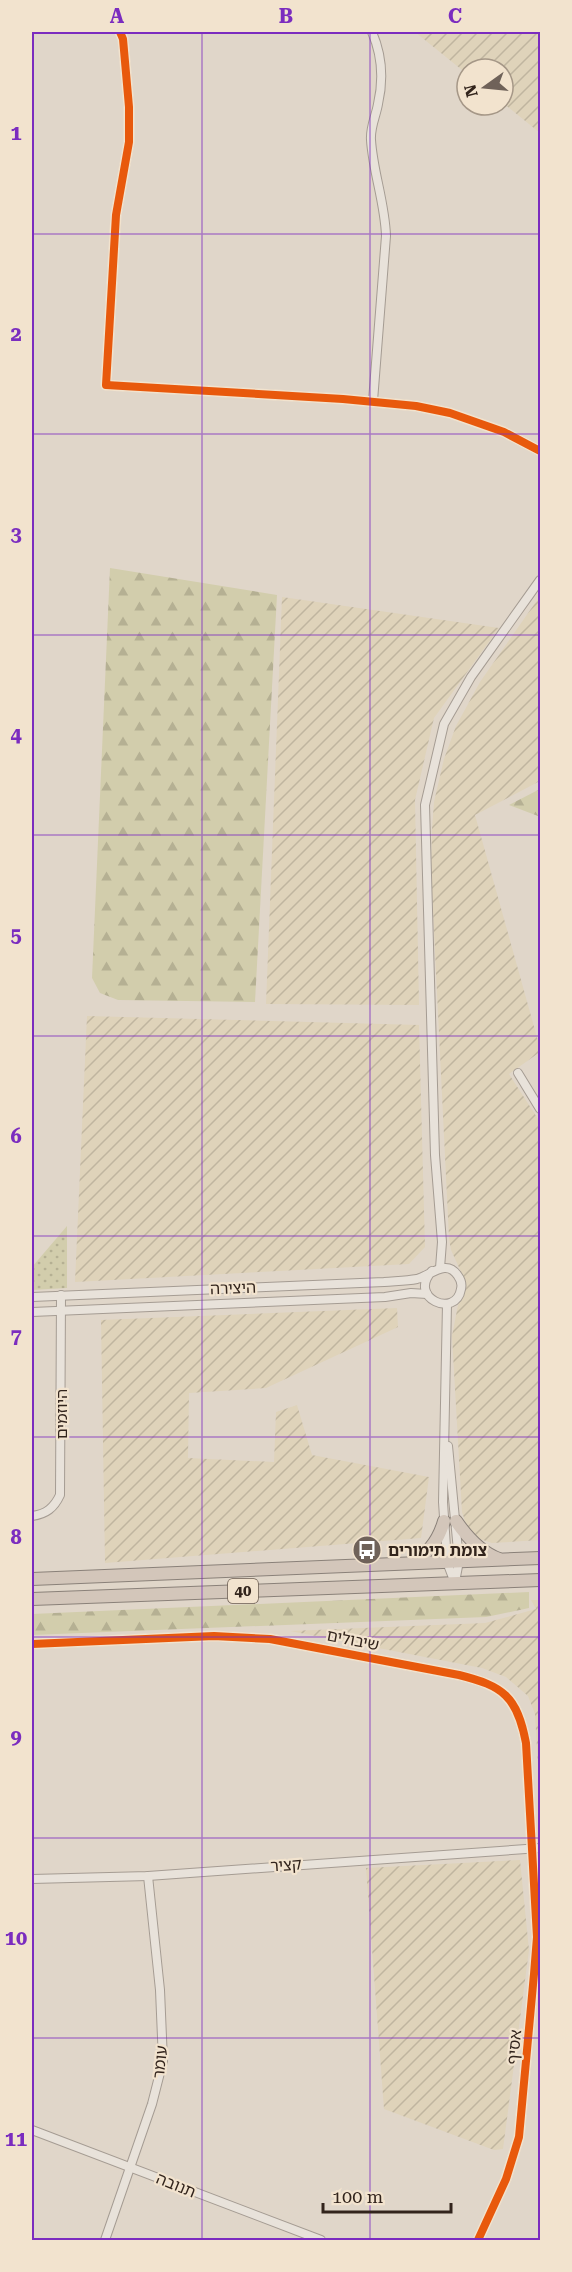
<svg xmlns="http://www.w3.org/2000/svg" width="572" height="2272" font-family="'Roboto Serif','Noto Sans Hebrew',serif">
<defs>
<pattern id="farmland-furrows" width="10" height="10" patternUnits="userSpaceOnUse" patternTransform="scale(1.5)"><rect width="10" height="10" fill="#dfd3ba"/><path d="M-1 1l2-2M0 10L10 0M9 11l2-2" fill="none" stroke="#c0b59f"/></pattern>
<pattern id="grass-dots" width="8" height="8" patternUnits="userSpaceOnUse" patternTransform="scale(1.5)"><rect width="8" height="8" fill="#d2cdac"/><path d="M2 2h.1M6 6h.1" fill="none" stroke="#b5b093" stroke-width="1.8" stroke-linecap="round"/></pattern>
<pattern id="forest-firs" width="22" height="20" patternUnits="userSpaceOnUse" patternTransform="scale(1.5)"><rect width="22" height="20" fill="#d2cdac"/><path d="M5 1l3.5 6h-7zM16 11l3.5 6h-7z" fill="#b5b093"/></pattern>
</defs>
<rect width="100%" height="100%" fill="#e0d6c9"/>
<g fill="url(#farmland-furrows)">
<path d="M415 32H540V133L503 103V69H467V74Z"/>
<path d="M540 596V781L475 815 540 1048V1052L509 1074 540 1122V1540L492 1543 477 1538 471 1532 466 1524 462 1512 452 1336 458 1305 465 1291 462 1274 451 1250 449 1238 431 870 432 829 434 802 444 759 456 726 480 682Z"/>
<path d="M282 597 499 628 434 718 415 800 419 1005 266 1004Z"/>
<path d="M87 1016 419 1025 425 1247 409 1264 75 1282Z"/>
<path d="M397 1308 398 1327 266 1388 189 1393 188 1458 274 1462 276 1412 297 1405 312 1455 429 1477 421 1538 105 1563 101 1320Z"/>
<path d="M531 1600H540V1801L535 1714 528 1696 506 1677 482 1668 290 1631 485 1623 536 1609Z"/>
<path d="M520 1860 529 1950 503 2149 494 2150 384 2109 366 1868Z"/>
</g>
<path fill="url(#grass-dots)" d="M67 1226V1288L32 1290V1267Z"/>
<g fill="url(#forest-firs)">
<path d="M110 568 277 595 255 1002 118 1000 100 993 92 978Z"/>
<path d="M540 789V814L538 816 509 805Z"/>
<path d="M529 1592V1608L486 1617 32 1635V1614Z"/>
</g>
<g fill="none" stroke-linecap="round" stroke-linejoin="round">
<g stroke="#a59c93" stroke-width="10">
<g id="minor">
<path d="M120 32 123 39 129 107V142L116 215 106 385 343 399 416 406 450 413 504 432 540 451"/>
<path d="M372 32C382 55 384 78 378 104 376 116 370 127 371 140 373 172 385 203 386 236L373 401"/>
<path d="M518 1073 540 1109"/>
<path d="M440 1268 442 1242 435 1155 425 805 444 724 471 677 540 580"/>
<path d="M32 1297 384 1282C395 1281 406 1281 417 1279 431 1275 447 1258 458 1276 461 1280 462 1285 461 1289 456 1319 407 1298 432 1271"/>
<path d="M447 1304 443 1502 447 1562 455 1583"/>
<path d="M32 1312 385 1297 411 1293 427 1294"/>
<path d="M448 1446 459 1561 455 1582"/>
<path d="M32 1516C46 1514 54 1508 60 1495L61 1295"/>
<path d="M32 1644 214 1636 270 1639 459 1675C503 1686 517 1696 526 1743L537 1937 534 1974 519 2137 506 2179 478 2240"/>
<path d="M32 1879 148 1876 540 1848"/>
<path d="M32 2130 321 2240"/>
<path d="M105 2240 152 2104 163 2061 160 1990 148 1876"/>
</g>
</g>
<g stroke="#8a8179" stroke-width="14">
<g id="highway">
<path d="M456 1521C467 1537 480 1552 499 1559"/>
<path d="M412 1562C430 1553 439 1539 444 1521"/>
<path d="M32 1579 540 1558"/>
<path d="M32 1599 540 1580"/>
</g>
</g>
<use href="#minor" stroke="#e8e2da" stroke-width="8"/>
<use href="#highway" stroke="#d3c6ba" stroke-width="12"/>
<g stroke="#f2e3ce" stroke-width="11">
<g id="cycleway">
<path d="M120 32 123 39 129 107V142L116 215 106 385 343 399 416 406 450 413 504 432 540 451"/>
<path d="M32 1644 214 1636 270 1639 459 1675C503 1686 517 1696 526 1743L537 1937 534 1974 519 2137 506 2179 478 2240"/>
</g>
</g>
<use href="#cycleway" stroke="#e8590c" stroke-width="8"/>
</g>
<path fill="none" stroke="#7b2cbf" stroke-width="1.5" stroke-opacity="0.55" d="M202 32V2240M370 32V2240M32 234H540M32 434H540M32 635H540M32 835H540M32 1036H540M32 1236H540M32 1437H540M32 1637H540M32 1838H540M32 2038H540"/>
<defs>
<g id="bus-disc" transform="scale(1.5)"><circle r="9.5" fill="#6f6259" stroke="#f2e3ce"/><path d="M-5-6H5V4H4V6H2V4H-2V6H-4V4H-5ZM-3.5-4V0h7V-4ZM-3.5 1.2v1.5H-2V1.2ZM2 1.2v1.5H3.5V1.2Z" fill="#fff"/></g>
</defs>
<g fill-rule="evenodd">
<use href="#bus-disc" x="367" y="1550"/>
</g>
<g text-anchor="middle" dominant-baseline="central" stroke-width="4.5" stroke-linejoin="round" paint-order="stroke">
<rect fill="#f2e3ce" stroke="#6c5d51" stroke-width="1.5" x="228" y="1579" width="30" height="24" rx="4.5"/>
<g font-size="15" font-weight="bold" fill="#32241c">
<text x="243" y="1591">40</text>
</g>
<g font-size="16" fill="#32241c" stroke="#f2e3ce">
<text transform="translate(233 1288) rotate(-2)">היצירה</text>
<text transform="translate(61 1414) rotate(-90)">היוזמים</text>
<text transform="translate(353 1640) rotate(11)">שיבולים</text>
<text transform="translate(286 1865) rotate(-4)">קציר</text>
<text transform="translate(514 2047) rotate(-84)">אסיף</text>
<text transform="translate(160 2062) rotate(-84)">עומר</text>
<text transform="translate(176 2185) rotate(22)">תנובה</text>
</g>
<g font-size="16" font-weight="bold" fill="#32241c" stroke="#f2e3ce" text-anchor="start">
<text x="388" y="1550">צומת תימורים</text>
</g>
</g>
<rect width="572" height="2272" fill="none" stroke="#f2e3ce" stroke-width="66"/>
<g transform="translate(485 87) rotate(255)"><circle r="28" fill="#f2e3ce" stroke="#a59787" stroke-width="1.5"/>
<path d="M0-4.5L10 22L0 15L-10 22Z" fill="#6f6259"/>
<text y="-9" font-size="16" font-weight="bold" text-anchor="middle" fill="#32241c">N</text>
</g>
<path d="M323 2203v9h128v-9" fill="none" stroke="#32241c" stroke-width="3"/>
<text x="332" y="2203" font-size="18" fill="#32241c" stroke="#f2e3ce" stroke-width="4.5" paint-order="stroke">100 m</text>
<rect x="33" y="33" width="506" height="2206" fill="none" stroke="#7b2cbf" stroke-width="2"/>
<g font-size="20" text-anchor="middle" font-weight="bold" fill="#7b2cbf">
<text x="117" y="23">A</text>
<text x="286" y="23">B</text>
<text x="455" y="23">C</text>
<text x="16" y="140">1</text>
<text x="16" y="341">2</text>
<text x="16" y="541">3</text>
<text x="16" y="742">4</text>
<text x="16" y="942">5</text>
<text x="16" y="1143">6</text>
<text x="16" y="1343">7</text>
<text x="16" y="1544">8</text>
<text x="16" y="1744">9</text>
<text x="16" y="1945">10</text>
<text x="16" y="2146">11</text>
</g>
</svg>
